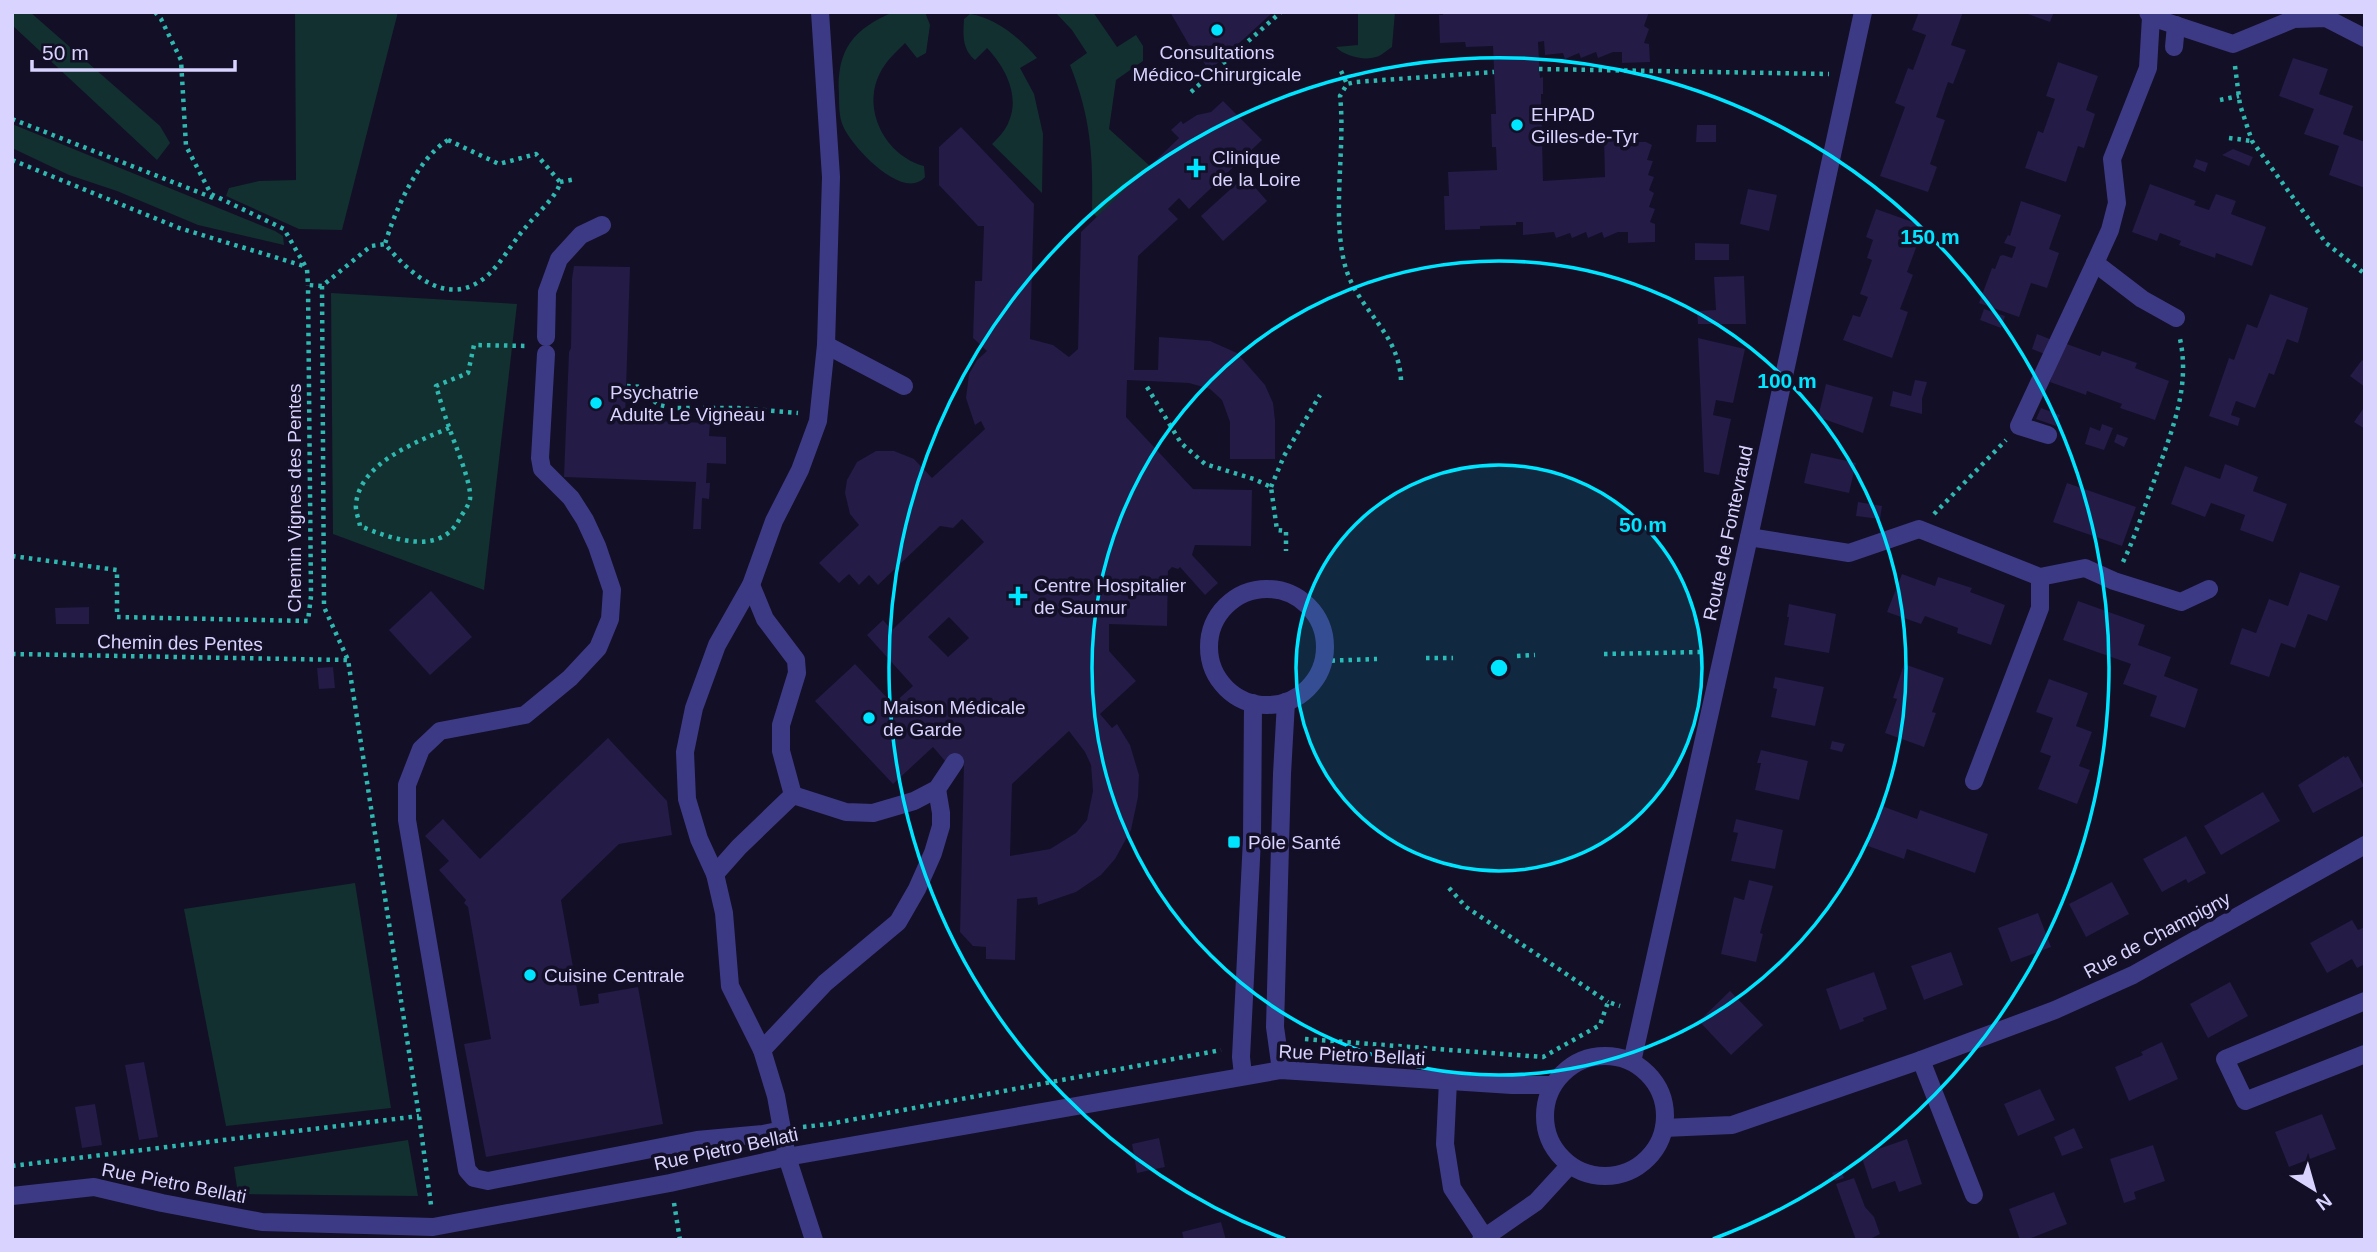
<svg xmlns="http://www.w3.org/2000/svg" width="2377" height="1252" font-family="Helvetica,sans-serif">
<rect width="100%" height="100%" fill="#130f26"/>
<g fill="#12302f">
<path d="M12 12H30L160 126 170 143 157 160 12 25Z"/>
<path d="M295 12H398L342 230 299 229 226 196 229 188 259 181 296 180Z"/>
<path d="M894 12H925L930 25 926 53 917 58 905 43C895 53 886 61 880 73 861 110 886 156 924 166L925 177C903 202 852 147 843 126 839 117 839 105 839 94 836 50 854 28 894 12Z"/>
<path d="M1055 12H1093L1117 47 1136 35 1143 46V61L1116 80 1109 129 1151 167 1097 217 1092 212C1093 155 1091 118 1070 65L1087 53 1072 30Z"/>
<path d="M1358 12H1395L1392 47C1387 50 1381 56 1376 57 1364 61 1344 56 1336 47L1358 45Z"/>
<path d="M970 14C996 18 1020 38 1037 58L1020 68 1034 94 1043 134 1042 193 992 144C998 138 1006 130 1009 121 1020 95 1005 67 987 48L975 60C962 49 963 35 964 19Z"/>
<path d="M12 124 275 231 283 236 284 245 198 225 117 191 69 175 12 148Z"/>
<path d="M331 293 517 304 484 590 333 534Z"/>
<path d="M355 883 391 1108 226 1126 184 909Z"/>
<path d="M408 1140 418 1196 238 1194 234 1167Z"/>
</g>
<g fill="#241b47" fill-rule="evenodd">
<path d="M1170 12H1273L1209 71 1195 47 1192 50Z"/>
<path d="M1443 12H1649L1644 26 1649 29 1644 43 1649 44 1650 62 1622 63V52H1613L1598 58 1596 52 1581 58 1579 53 1565 59 1563 53 1545 55 1544 41 1538 42 1540 78 1543 77V94H1541L1543 181 1605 177 1604 136 1638 135V142H1646L1652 145 1647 160 1653 161 1648 175 1654 177 1649 190 1654 193 1649 207 1655 209 1650 222 1655 224V242L1628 243V232H1618L1604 238 1602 232 1588 238 1586 232 1572 238 1570 233 1556 238 1554 232 1523 235V222H1516V225L1480 226V229L1445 230 1444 196H1449L1448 172 1497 170 1496 147H1492L1491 114H1496L1493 46 1466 47 1465 42 1440 43 1439 15H1443Z"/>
<path d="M1919 12H1963L1951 45 1966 50 1953 84 1948 82 1936 117 1945 120 1930 164 1937 167 1928 192 1880 176 1905 107 1895 103 1908 68 1913 70 1926 35 1912 30Z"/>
<path d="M2022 12H2054L2050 22Z"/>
<path d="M2293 58 2328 69 2319 94 2353 106 2343 134 2365 142V188L2329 175 2339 146 2304 134 2314 109 2279 96Z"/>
<path d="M2058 62 2098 76 2086 110 2095 114 2084 148 2078 146 2066 182 2025 168 2038 131 2043 133 2055 99 2046 96Z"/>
<path d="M1223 101 1262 140 1189 209 1179 198 1168 209 1178 219 1138 256 1134 370H1158L1159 337 1210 341 1237 353 1265 385 1273 403 1275 420V459H1230V422L1222 400 1210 389 1189 383 1127 380 1126 417 1193 489 1252 490 1251 546 1195 545 1192 555 1218 583 1205 595 1180 567 1178 569 1172 567 1168 571 1167 626 1109 624V651L1136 681 1100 714 1112 728 1117 724 1130 745 1139 775 1138 797 1131 830 1115 859 1101 875 1076 892 1038 905 1037 897 1017 899 1015 960 986 959V947L973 946 960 932 964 763 945 761 933 747 893 784 815 701 855 664 893 704 913 686 867 635 883 620 892 630 984 542 962 519 953 528 940 526 878 585 869 575 859 585 849 574 839 583 819 563 859 525 850 514 845 493 847 480 857 462 876 451H894L914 459 932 478 985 429 981 421 975 425 966 398 969 374 977 360 987 351 973 338 975 281H982L984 226H978L939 185V147L961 127 1034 204 1030 339 1053 345 1069 357 1078 349 1081 232 1179 138 1171 130 1181 121 1183 124 1197 115 1211 112ZM949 617 969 638 948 657 928 637ZM1069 731 1085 752 1091 765 1093 791 1087 820 1076 833 1050 849 1010 856 1012 784Z"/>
<path d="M1697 125H1716V142H1696Z"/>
<path d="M2233 149 2253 157 2249 166 2222 155Z"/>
<path d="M2196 159 2208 163 2205 172 2193 167Z"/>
<path d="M1245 176 1267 201 1223 241 1201 216Z"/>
<path d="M2150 184 2196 201 2194 205 2209 210 2216 194 2236 201 2231 214 2266 227 2252 266 2216 253 2215 258 2179 245 2181 241 2160 233 2157 241 2132 232Z"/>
<path d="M1748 189 1777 195 1769 231 1740 224Z"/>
<path d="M2021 201 2061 215 2049 249 2059 253 2047 288 2031 283 2019 317 1979 303 1992 268 1995 269 2000 256 2003 255 2012 258 2016 247 2004 243 2008 235 2010 236Z"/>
<path d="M1876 209 1924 226 1907 272 1913 275 1900 309 1908 312 1892 358 1843 340 1853 315 1860 317 1868 297 1860 294 1872 260 1867 258 1873 240 1866 237Z"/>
<path d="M1695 243 1729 244V260H1695Z"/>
<path d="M574 266 630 267 625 420 710 423 709 436 726 437V464L707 463 706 483H710L709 499 702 498 701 529H693L696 482 564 477 569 352 571 348 572 279Z"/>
<path d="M1744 276 1746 324H1698L1697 311 1716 310 1714 277Z"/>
<path d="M2270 294 2308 308 2298 343 2287 339 2274 375 2269 373 2255 408 2236 401 2231 415 2240 418 2238 426 2209 416 2229 358 2234 360 2247 324 2257 328Z"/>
<path d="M1984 309 2005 316 2001 328 1980 320Z"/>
<path d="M2037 334 2052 340 2047 355 2032 349Z"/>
<path d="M1698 338 1745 349 1733 403 1716 400 1713 415 1731 419 1719 475 1704 472Z"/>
<path d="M2064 343 2100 356 2102 351 2137 363 2135 368 2169 381 2155 420 2120 408 2122 404 2087 391 2086 395 2050 382Z"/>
<path d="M2362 360 2365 362V387L2350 376Z"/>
<path d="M1915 380 1927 382 1922 399V414L1890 406 1893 391 1911 396Z"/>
<path d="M1826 384 1873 397 1863 433 1818 417Z"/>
<path d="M2365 406V429L2354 422Z"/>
<path d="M2041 408 2060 415 2056 426 2036 419Z"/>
<path d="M2102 424 2113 428 2104 450 2085 444 2090 427 2100 431Z"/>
<path d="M2117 434 2128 438 2124 447 2114 442Z"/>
<path d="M1811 453 1856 463 1849 493 1804 483Z"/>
<path d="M2225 464 2258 477 2253 491 2287 504 2273 542 2240 530 2245 515 2211 503 2205 517 2171 504 2185 466 2220 479Z"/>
<path d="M2067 483 2136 507 2122 546 2053 522Z"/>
<path d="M1858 502 1882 506 1880 519 1856 516Z"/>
<path d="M2300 572 2340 586 2327 621 2308 614 2295 648 2281 643 2269 677 2230 664 2242 628 2256 633 2269 599 2288 606Z"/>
<path d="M1902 574 1935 586 1938 577 1972 588 1970 592 2005 605 1991 645 1957 633 1958 628 1925 616 1921 624 1887 612Z"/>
<path d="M431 591 472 637 430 675 389 630Z"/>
<path d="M2078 601 2145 625 2138 645 2171 657 2164 676 2198 689 2185 728 2150 716 2157 696 2123 684 2131 664 2063 640Z"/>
<path d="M1789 604 1836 614 1829 653 1784 645 1789 617H1787Z"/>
<path d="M89 607V624H56L55 608Z"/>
<path d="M1904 664 1944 678 1932 712 1936 713 1924 747 1885 733 1897 699 1893 698Z"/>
<path d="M333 667 335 688 319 689 317 668Z"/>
<path d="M1775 677 1824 687 1815 726 1771 717 1777 689 1773 688Z"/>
<path d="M2049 679 2088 693 2076 726 2092 732 2079 766 2090 770 2077 804 2038 789 2051 756 2040 752 2053 718 2036 712Z"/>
<path d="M608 738 667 801 672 835 619 844 561 900 580 1006 599 1003 598 994 638 987 663 1124 486 1157 464 1044 491 1039 468 907 464 903 466 900 439 870 449 861 425 836 443 819 480 859Z"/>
<path d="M1832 741 1845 744 1842 752 1830 749Z"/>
<path d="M1761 750 1808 761 1799 800 1755 790 1761 763H1757Z"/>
<path d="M2344 756 2345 758 2348 756 2364 786 2313 813 2298 785Z"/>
<path d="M2263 792 2280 821 2221 855 2204 826Z"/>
<path d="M1882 806 1917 819 1920 810 1988 834 1975 873 1907 849 1904 859 1868 846Z"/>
<path d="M1736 819 1783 830 1775 869 1731 861 1738 833 1733 832Z"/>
<path d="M2186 836 2206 873 2188 883 2186 879 2162 892 2143 859Z"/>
<path d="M1749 880 1773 886 1760 933 1763 934 1756 962 1721 954 1734 897 1744 900Z"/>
<path d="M2112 882 2129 914 2086 937 2069 904Z"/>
<path d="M2038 913 2051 947 2011 962 1998 928Z"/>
<path d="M2352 920 2358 930 2365 927V964L2357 968 2352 959 2327 973 2310 943Z"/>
<path d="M1951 952 1963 985 1924 1000 1911 966Z"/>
<path d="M1874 972 1887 1009 1863 1018 1864 1021 1840 1030 1826 989Z"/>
<path d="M2230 982 2248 1016 2208 1038 2190 1004Z"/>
<path d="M1730 991 1763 1025 1731 1055 1699 1021Z"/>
<path d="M2162 1042 2178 1079 2129 1101 2115 1067 2143 1055 2141 1052Z"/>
<path d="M144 1062 158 1137 139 1140 125 1065Z"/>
<path d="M2040 1089 2055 1120 2018 1136 2004 1104Z"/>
<path d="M95 1104 102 1145 82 1148 75 1107Z"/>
<path d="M2322 1114 2336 1149 2289 1167 2275 1132Z"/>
<path d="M2074 1128 2083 1148 2062 1156 2054 1137Z"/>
<path d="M1159 1138 1165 1167 1137 1173 1132 1144Z"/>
<path d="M1907 1139 1922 1184 1899 1192 1895 1181 1872 1189 1861 1155Z"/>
<path d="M2153 1145 2165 1181 2134 1192 2136 1199 2124 1203 2110 1159Z"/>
<path d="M1841 1170 1844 1178 1835 1181 1832 1173Z"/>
<path d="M1854 1178 1865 1207 1874 1217 1880 1234 1868 1240H1856L1836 1184Z"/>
<path d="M2054 1192 2067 1224 2026 1240H2020L2009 1209Z"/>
<path d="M1221 1222 1226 1240H1184L1182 1232Z"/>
</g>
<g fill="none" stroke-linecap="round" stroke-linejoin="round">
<g stroke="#2fb8b0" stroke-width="4.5" stroke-dasharray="3.5 5" stroke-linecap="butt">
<path d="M155 12 161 19 181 60 186 146 211 194 284 229 307 269 308 285 322 286 371 246 385 244"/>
<path d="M2235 66 2240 105 2252 141 2326 243 2365 274"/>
<path d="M1539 69 1829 74"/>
<path d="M1341 71 1347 84"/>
<path d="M1191 92 1281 12"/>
<path d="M2220 100 2239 96"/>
<path d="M12 119 216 199"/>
<path d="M2229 138 2252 141"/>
<path d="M448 140 499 164 536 154 560 182C558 196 535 215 525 228 512 243 502 262 488 275 449 310 411 275 385 244 395 210 418 158 448 140Z"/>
<path d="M12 160 179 228 304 266"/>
<path d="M560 182 576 179"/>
<path d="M322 286 324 607 348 660 419 1116 431 1205"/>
<path d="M1401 380C1399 334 1361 312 1347 272 1330 221 1346 149 1340 96L1347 84 1356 82 1494 72"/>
<path d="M627 386 643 387 649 397 659 405 673 408H738L798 413"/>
<path d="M1147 387 1181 443 1205 464 1254 479 1271 487 1277 530 1286 531V551"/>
<path d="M449 428C416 442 360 463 356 504 355 511 359 519 360 526 392 539 441 557 460 518 463 513 469 505 470 499 472 483 454 443 449 427 444 414 440 399 436 386L468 373 474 345 528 346"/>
<path d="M1271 487 1284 456 1320 395"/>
<path d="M1934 514 2006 440"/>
<path d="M12 556 117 570V617L308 621 311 596 308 285"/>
<path d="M2123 562C2136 535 2144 508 2154 481 2170 435 2191 389 2180 339"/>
<path d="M12 654 347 660"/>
<path d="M1604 654 1701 652"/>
<path d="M1517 656 1535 655"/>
<path d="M1426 658H1453"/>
<path d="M1323 661 1377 659"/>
<path d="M1449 888 1466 907 1608 1002"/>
<path d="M1305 1039 1543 1057 1600 1025 1608 1002 1620 1006"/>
<path d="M803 1127 829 1124 1221 1050"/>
<path d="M12 1166 419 1116"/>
<path d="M674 1203 680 1240"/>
</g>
<g stroke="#3d3a85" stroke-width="18">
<path d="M2148 12 2151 17 2148 68 2112 159 2117 203 2110 230 2095 263 2142 299 2176 318"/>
<path d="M2151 17 2233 44 2294 19 2326 18 2365 38"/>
<path d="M2174 47 2176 25"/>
<path d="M546 337 547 292 559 259 581 235 602 225"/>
<path d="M826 345 904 386"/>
<path d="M546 354 540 458 542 469 571 498 585 520 597 546 612 590 610 619 598 648 570 678 525 715 440 731 421 749 407 785V820L467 1170 474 1178 488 1181 697 1140 763 1134 783 1130"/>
<path d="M2048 435 2019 426 2095 263"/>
<path d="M1749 537 1849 553 1919 529 2040 577 2085 568 2114 581 2181 602 2209 589"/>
<path d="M751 585 765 619 796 660 797 673 781 725V751L793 795"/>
<circle cx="1267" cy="647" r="58"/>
<path d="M1974 781 2040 608V577"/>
<path d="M715 874 739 847 793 795 846 812 873 813 914 801 937 789 955 762"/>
<path d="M2365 1001 2225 1059 2245 1101 2365 1054"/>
<path d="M762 1050 825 983 898 922 917 889 933 853 941 826V813L937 789"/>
<circle cx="1605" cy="1116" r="60"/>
<path d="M1921 1060 1974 1195"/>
<path d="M1632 1062 1749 537 1863 12"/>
<path d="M1281 1070 1275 1027 1282 774 1286 702"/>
<path d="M1243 1075 1241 1057 1252 839 1253 703"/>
<path d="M1448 1081 1445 1144 1452 1188 1485 1238"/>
<path d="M1664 1128 1732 1125 1921 1060 2055 1010 2133 975 2365 845"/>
<path d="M12 1196 94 1187 162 1203 262 1222 433 1227 670 1183 787 1157 1281 1070 1512 1085H1552"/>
<path d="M814 1240 787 1157 776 1096 762 1050 730 986 724 913 715 874 699 839 687 799 685 752 694 708 717 645 751 585 774 521 800 470 818 421 826 345 831 177 820 12"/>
<path d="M1481 1240 1536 1202 1569 1166"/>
</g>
</g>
<circle cx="1499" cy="668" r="203" fill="#00e5ff" fill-opacity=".12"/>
<g fill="none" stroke="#00e5ff" stroke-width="3.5">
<circle cx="1499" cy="668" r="203"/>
<circle cx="1499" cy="668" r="407"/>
<path d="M1285 1239A610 610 0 1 1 1713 1239"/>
</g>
<g fill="#00e5ff" stroke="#130f26" stroke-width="2.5">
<circle cx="1217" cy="30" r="7"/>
<circle cx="1517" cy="125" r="7"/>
<path d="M1192.5 157.5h7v7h7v7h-7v7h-7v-7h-7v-7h7z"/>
<circle cx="596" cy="403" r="7"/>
<path d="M1014.5 585.5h7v7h7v7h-7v7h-7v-7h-7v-7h7z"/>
<circle cx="869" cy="718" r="7"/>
<rect x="1227" y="835" width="14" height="14" rx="3.5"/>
<circle cx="530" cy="975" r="7"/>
</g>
<g text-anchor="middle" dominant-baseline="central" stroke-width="7" stroke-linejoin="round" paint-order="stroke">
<g font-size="19" fill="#d9d4ff" stroke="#130f26" text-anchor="start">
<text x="1217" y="52" text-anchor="middle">Consultations<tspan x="1217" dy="22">Médico-Chirurgicale</tspan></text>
<text x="1531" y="114">EHPAD<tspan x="1531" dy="22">Gilles-de-Tyr</tspan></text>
<text x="1212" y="157">Clinique<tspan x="1212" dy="22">de la Loire</tspan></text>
<text x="610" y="392">Psychatrie<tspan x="610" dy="22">Adulte Le Vigneau</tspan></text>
<text x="1034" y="585">Centre Hospitalier<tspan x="1034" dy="22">de Saumur</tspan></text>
<text x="883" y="707">Maison Médicale<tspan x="883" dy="22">de Garde</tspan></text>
<text x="1248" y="842">Pôle Santé</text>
<text x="544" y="975">Cuisine Centrale</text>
</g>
<g font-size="19" fill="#d9d4ff" stroke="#130f26">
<text transform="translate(294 498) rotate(-90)">Chemin Vignes des Pentes</text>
<text transform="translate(1728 533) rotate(-78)">Route de Fontevraud</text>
<text transform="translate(180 643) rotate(1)">Chemin des Pentes</text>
<text transform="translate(2157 935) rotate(-28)">Rue de Champigny</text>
<text transform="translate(1352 1055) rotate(3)">Rue Pietro Bellati</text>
<text transform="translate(726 1149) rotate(-12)">Rue Pietro Bellati</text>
<text transform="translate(174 1183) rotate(11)">Rue Pietro Bellati</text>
</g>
</g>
<circle cx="1499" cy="668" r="10" fill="#00e5ff" stroke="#130f26" stroke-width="3.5"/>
<g font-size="21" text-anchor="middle" font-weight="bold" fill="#00e5ff" stroke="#130f26" stroke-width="7" stroke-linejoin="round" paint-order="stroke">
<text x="1930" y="244">150 m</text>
<text x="1787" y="388">100 m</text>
<text x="1643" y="532">50 m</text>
</g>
<rect width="2377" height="1252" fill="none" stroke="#d9d4ff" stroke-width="28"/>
<g transform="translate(2314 1189) rotate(143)" stroke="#130f26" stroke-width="5" paint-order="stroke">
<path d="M0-5L12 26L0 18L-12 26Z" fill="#d9d4ff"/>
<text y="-10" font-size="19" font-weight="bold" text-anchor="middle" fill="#d9d4ff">N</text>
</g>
<path d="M32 60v10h203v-10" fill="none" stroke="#d9d4ff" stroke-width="3.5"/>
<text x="42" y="60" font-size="21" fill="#d9d4ff" stroke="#130f26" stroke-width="5" paint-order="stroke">50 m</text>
</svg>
